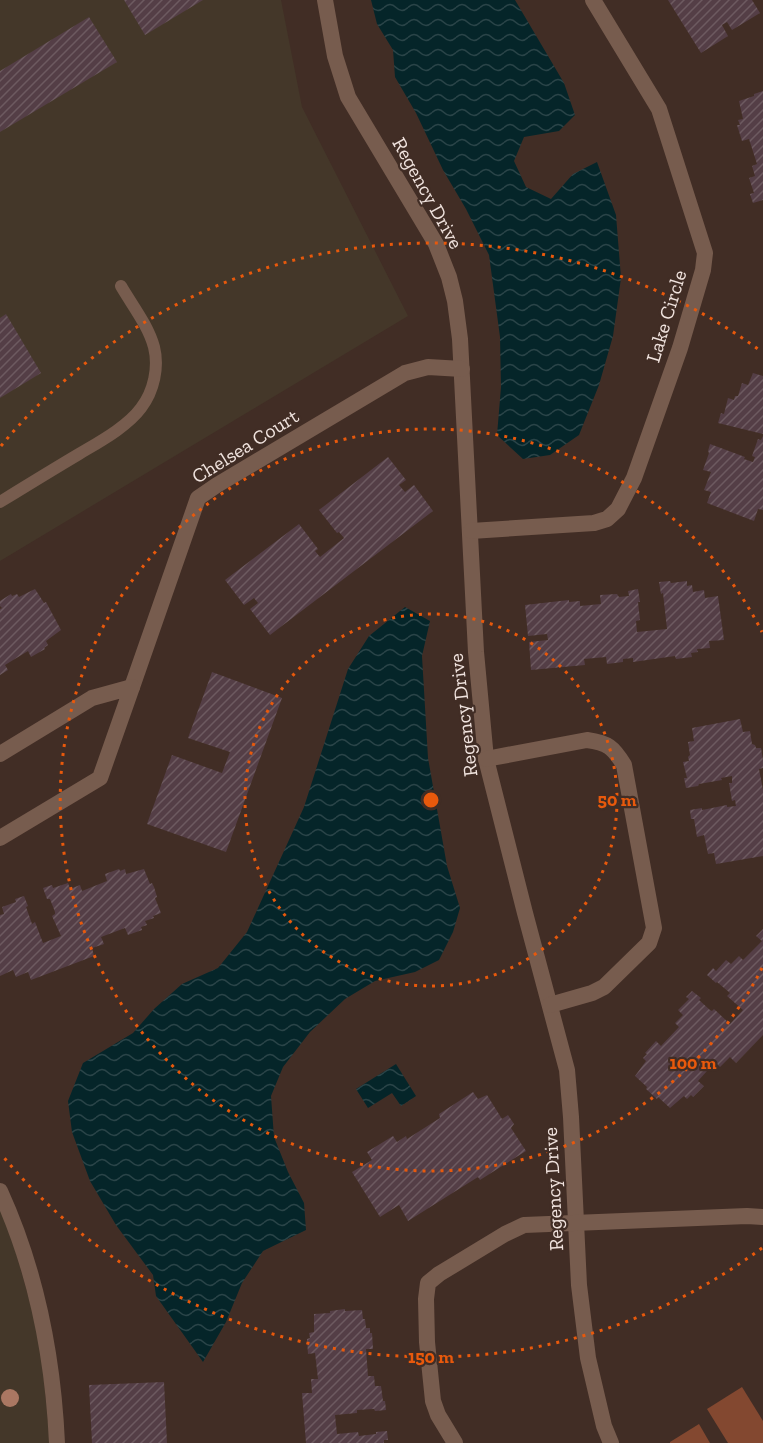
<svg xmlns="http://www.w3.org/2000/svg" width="763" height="1443" font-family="'Zilla Slab',serif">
<defs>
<pattern id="water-waves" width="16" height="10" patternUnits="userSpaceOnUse" patternTransform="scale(1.5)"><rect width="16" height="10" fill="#052529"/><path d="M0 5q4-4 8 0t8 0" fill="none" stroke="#2a4448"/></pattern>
<pattern id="building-hatch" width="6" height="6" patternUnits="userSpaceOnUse" patternTransform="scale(1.5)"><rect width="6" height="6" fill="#543e46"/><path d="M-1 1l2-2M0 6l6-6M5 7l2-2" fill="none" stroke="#6d5a60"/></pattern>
</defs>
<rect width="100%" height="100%" fill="#412d25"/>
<g fill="#443729">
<path d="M0 0H281L302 107 408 316 0 561Z"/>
<path d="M0 1205 10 1231 40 1338 50 1443H0Z"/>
</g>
<g fill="#834830">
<path d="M742 1387 763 1421V1443H728L707 1409Z"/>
<path d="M699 1424 710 1443H670V1442Z"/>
</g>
<g fill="url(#water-waves)">
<path d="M371 0H515L564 83 575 115 559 131 524 137 514 161 526 187 551 199 573 174 597 162 616 215 621 278 613 336 599 385 579 435 550 455 523 459 497 435 501 387 500 337 489 255 466 209 443 170 416 113 395 77 393 50 377 24Z"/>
<path d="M405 607 430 621 422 656 428 758 447 866 460 908 453 932 439 960 415 972 375 981 345 999 310 1032 283 1067 271 1096 274 1137 288 1172 304 1203 306 1230 263 1251 242 1283 226 1322 203 1362 156 1296 153 1275 116 1225 90 1181 72 1132 68 1101 83 1063 133 1033 154 1009 182 984 218 968 247 932 304 807 348 669 369 636Z"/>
<path d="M396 1064 416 1096 401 1106 392 1093 368 1108 356 1089Z"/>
</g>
<g fill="url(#building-hatch)">
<path d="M124 0H203L145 35Z"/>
<path d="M668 0H752L760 13 732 30 727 22 722 25 728 36 701 53Z"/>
<path d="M89 17 117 62 0 132V71Z"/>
<path d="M763 91V200L753 203 750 194 754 193 749 178 755 176 752 166 757 164 749 139 742 141 737 125H740L738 120 743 119 739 101 754 96V94Z"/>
<path d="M6 314 41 373 0 398V318Z"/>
<path d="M753 373 763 376V434L718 423 721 413 724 414 728 398 734 400 735 396H738L742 383 748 385Z"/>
<path d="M763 436V510L758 509 754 521 707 503 711 492 704 490 711 472 703 470 709 453 708 451 710 444 745 457 744 459 753 462 755 457 752 456 758 439 761 440Z"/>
<path d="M388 457 406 480 399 485 405 492 414 485 433 511 270 635 250 609 258 603 254 598 244 605 225 580 299 524 318 549 315 551 320 557 344 538 339 532 337 533 319 510Z"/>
<path d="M670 581 671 583 687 581V586L692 585 693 592 704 590 705 598 718 596 724 640 709 641 710 648 697 649 698 652 691 653 692 657 676 659 675 656 633 662V658L623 659V662L607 664 606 657 584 659 585 665 531 670 529 642 548 640 547 634 528 636 525 605 569 600V602L580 601V606L601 604 600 595 617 594 619 597 629 596 628 591 638 589 640 602H638L640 620 636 621 637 632 667 629 663 593 661 594 659 582Z"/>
<path d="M35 589 44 603 46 602 61 630 46 641 48 645 44 648 45 649 31 657 28 651 5 665 8 670 0 675V609L2 608 0 606V601L11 594 12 596 17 594 19 597Z"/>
<path d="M212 672 282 698 226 852 147 824 172 755 222 773 230 752 188 738Z"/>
<path d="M740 719 743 732 750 731 752 744 755 745 756 748H761L763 760V768L759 769 763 790V856L716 864 714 853 708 854 704 835 697 837 694 819H691L690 810 702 808V810L727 805V807L736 806 735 800 732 801 729 783H732V776L721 778 722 780 699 784 698 786 686 788 684 778H687L683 762 689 761 688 757 690 755 688 742 694 741 692 728Z"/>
<path d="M119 869 120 871 125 869 126 874 144 869 150 884 152 883 154 887 157 897 155 898 161 913 153 916 154 918 145 921 147 925 141 927 142 930 128 935 125 928 101 937 104 944 92 948 94 956 31 980 28 972 16 977 13 970 0 976V915L4 914 2 907 16 902 15 899 24 896 28 906 26 907 31 921 32 924 35 922 43 943 61 936 52 916 55 914V912L50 899H47L43 888 52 885 53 888 68 883 70 889 80 885 82 891 107 881 105 874Z"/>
<path d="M763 929V1035L736 1063 730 1057 720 1067 715 1062 698 1081 704 1086 693 1097 691 1095 687 1099 684 1096 670 1108 658 1097 657 1099 646 1089 647 1087 635 1076 646 1061 643 1058 647 1054 645 1053 656 1041 661 1046 679 1027 675 1023 683 1015 678 1010 689 999 686 997 692 991 701 998 699 1000 710 1010 712 1011 714 1009 730 1024 743 1010 727 996 730 993 717 982 716 983 707 975 713 968 716 971 726 960 731 964 739 956 743 960 762 941 756 936Z"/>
<path d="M473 1092 478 1099 487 1095 502 1119 508 1115 514 1124 511 1128 526 1151 480 1180 478 1177 408 1221 399 1205 380 1217 352 1172 372 1160 367 1152 393 1136 397 1142 406 1136 407 1139 440 1118 439 1114Z"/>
<path d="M345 1309V1311L362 1310 363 1319H365L366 1328H370V1333H372L373 1349H366L368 1376H374L375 1386H381L383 1401H385L386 1410 375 1411 374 1409 357 1410V1413L335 1415 337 1434 358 1432 359 1436 376 1434V1432L387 1431 388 1440H384V1443H306L302 1393H312L311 1379H318L315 1353 308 1354 307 1339 310 1338 309 1333 314 1332V1314L330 1313V1311Z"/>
<path d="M164 1382 167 1443H92L89 1385Z"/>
</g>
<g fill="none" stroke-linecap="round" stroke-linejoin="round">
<path stroke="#775c4e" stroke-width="12" d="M0 502C26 486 52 470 79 454 99 442 127 427 141 408 154 391 159 367 154 347 148 325 132 305 121 286"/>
<g stroke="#775c4e" stroke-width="16">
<path d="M325 0 335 56 348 97 436 244 449 277 455 301 460 339 476 652 486 759 525 913 567 1070 571 1117 579 1285 588 1358 604 1426 611 1443"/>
<path d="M471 531 594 523 607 519 618 509 634 478 680 348 703 270 705 253 659 109 593 0"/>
<path d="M132 687 198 498 217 485 405 373 428 367 462 369"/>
<path d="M0 754 92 698 132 687 100 778 0 838"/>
<path d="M486 759 587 740C608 743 613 747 624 765L654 928 649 943 604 987 592 993 550 1005"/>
<path d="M0 1191C36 1270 53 1356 57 1443"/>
<path d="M455 1443 438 1415 433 1401 427 1342 426 1299 428 1283 439 1274 505 1234 524 1225 747 1216 763 1217"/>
</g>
</g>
<circle fill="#aa7762" cx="10" cy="1398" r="9"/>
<g fill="none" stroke="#e8590c" stroke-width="3" stroke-dasharray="3 6">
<circle cx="431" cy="800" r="186"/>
<path d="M762 968A371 371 0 1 1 762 632"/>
<path d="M762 1248A557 557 0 0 1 1 1154M1 446A557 557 0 0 1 762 352"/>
</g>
<g text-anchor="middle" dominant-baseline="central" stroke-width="4.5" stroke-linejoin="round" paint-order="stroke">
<g font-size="20" fill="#f0e3de" stroke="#412d25">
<text transform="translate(428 193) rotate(61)">Regency Drive</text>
<text transform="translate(666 316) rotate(-73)">Lake Circle</text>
<text transform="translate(245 446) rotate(-32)">Chelsea Court</text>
<text transform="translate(463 715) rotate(-97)">Regency Drive</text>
<text transform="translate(553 1189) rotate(-93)">Regency Drive</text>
</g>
</g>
<circle cx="431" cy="800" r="9" fill="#e8590c" stroke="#412d25" stroke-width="3"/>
<g font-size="18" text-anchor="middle" font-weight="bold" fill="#e8590c" stroke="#412d25" stroke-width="4.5" stroke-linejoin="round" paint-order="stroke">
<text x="617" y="806">50 m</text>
<text x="693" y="1069">100 m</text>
<text x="431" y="1363">150 m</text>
</g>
</svg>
